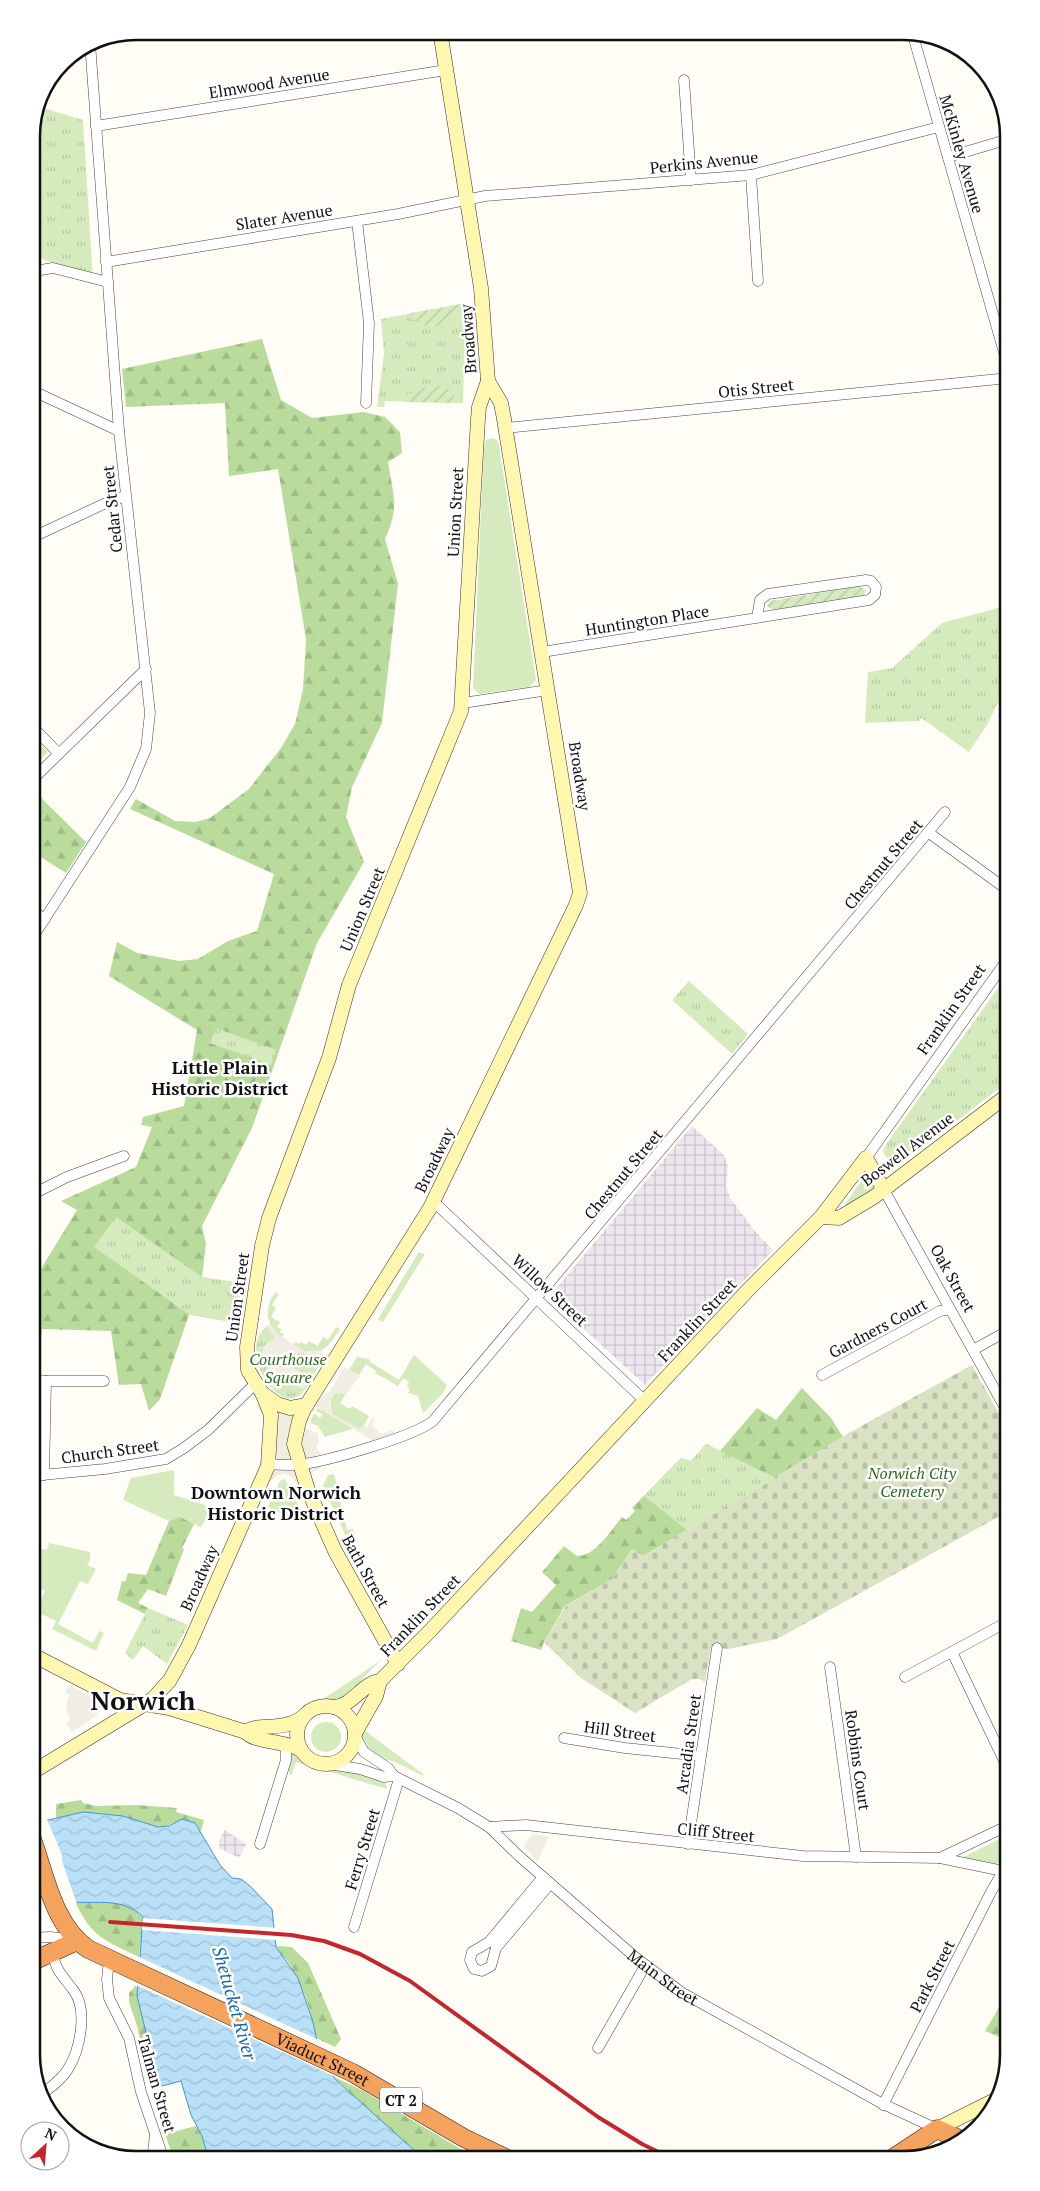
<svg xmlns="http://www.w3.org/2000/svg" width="1040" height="2191" font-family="'PT Serif',serif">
<defs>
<pattern id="industrial-grid" width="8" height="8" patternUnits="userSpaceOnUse" patternTransform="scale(1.25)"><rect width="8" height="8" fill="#eee6ef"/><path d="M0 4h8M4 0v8" fill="none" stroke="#cbc4cc"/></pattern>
<pattern id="forest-firs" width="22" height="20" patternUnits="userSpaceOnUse" patternTransform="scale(1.25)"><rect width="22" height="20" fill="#b9dc9c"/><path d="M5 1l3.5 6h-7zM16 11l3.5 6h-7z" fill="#9ebc85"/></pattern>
<pattern id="cemetery-stones" width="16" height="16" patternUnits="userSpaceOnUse" patternTransform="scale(1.25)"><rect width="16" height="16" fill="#d9e3c4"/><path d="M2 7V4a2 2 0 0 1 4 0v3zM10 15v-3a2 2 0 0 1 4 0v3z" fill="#b9c2a7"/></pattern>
<pattern id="park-tufts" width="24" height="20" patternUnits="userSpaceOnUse" patternTransform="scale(1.25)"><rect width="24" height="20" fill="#d5ebbd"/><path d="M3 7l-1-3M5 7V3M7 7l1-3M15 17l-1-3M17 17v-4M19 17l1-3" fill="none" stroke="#b6c8a1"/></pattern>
<pattern id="garden-furrows" width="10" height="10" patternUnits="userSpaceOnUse" patternTransform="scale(1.25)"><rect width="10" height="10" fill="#d5ebbd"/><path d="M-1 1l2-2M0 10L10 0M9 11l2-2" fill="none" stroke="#b6c8a1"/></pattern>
<pattern id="water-waves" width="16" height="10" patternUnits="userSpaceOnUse" patternTransform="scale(1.25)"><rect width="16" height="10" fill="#b9e0f7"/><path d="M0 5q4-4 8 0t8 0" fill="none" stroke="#9ebfd3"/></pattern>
</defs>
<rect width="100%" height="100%" fill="#fffdf5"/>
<g fill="url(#industrial-grid)">
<path d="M692 1126 724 1155 728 1167 726 1185 730 1198 755 1231 773 1250 645 1385 549 1297Z"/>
<path d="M225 1830 246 1844 239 1858 219 1848V1841Z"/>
</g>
<g fill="#d5ebbd">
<path d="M493 438 497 440 499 446 536 680 529 687 479 694 473 688 484 446 486 440Z"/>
<path d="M31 734 48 752 31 768Z"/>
<path d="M867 1179 872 1182 875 1190 845 1208V1204L862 1180Z"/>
<path d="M419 1252 425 1254 383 1322 378 1319Z"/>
<path d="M275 1292 279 1294 272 1305 276 1308 271 1317 280 1322 277 1327 282 1330 280 1332 284 1335 282 1337C265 1325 264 1309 275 1292Z"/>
<path d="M336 1327 340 1329C326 1351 318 1359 294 1344L295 1342 299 1344 301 1342 306 1345 309 1341 318 1346 323 1337 328 1340Z"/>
<path d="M414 1355 447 1385 443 1393 423 1413 418 1396 408 1393 410 1390 407 1386 409 1382 403 1378 398 1386 375 1373 376 1371 366 1364 359 1375 349 1370 357 1357 369 1359 370 1362 399 1380Z"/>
<path d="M341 1392 346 1394 340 1403 350 1409 352 1406 369 1416 361 1430 332 1414 330 1400 335 1393Z"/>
<path d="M318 1408 352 1428V1429L325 1437 318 1426 310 1423 314 1413 320 1418 323 1414 315 1411Z"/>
<path d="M174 1470V1495L211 1507 203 1524 200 1527 180 1517 169 1521 123 1500 131 1478Z"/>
<path d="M334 1474 347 1530 353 1529 355 1536 347 1539 323 1486 328 1475Z"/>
<path d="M285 1479 299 1507 285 1515 268 1507 280 1481Z"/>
<path d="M49 1543 90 1552V1560L87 1565 96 1569 88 1584 80 1581 58 1624 93 1643 99 1631 104 1633 96 1651 52 1629 56 1621 35 1611 45 1591 31 1583V1547L47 1550Z"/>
<path d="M381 1660 362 1679 357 1691 336 1702 316 1704Z"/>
<circle cx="326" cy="1737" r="15"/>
<path d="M364 1730 423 1774V1776L393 1761 383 1760 370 1750 361 1735Z"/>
<path d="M291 1753 298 1754 304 1761 317 1767 353 1771 385 1782 387 1789 296 1762 291 1776 288 1770Z"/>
<path d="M1009 1834V1849L997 1864 962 1858Z"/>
</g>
<g fill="url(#forest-firs)">
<path d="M262 339 281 400 312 418 364 412 385 417 400 432 402 453 388 462C393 495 400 507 385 539L398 584 382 723 352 787 346 817 364 862 317 943 252 1128 202 1226 206 1244 202 1277 160 1399 149 1411 141 1384 119 1385 111 1331 42 1329 36 1372 31 1373V1285L77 1210 61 1201 136 1167 152 1127 141 1125 143 1117 184 1106 197 1030 109 976 117 942 137 953 179 961 198 959 228 941 257 931 274 874 130 809 136 799 175 821 195 822 210 818 249 789 281 748 295 724 303 689 306 639 278 469 229 476 225 403 126 407 122 369Z"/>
<path d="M32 789 86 842 66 873 31 851Z"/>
<path d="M802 1388 831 1418 843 1437 643 1556 632 1549 612 1579 565 1606 544 1642 541 1650 511 1641 521 1608 532 1612 556 1585 542 1572 564 1546 577 1556C596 1556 610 1531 622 1517L626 1520 635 1511 632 1508 681 1458 691 1461 706 1444 720 1451 757 1408 776 1420Z"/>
<path d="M180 1517 194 1524 182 1548 184 1549 166 1596 148 1589 138 1603 148 1608 145 1614 117 1600 122 1581 125 1582 128 1573 146 1575 169 1521Z"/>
<path d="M81 1800 83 1803 96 1806 136 1805 177 1808 176 1812 204 1820 201 1831 196 1824 183 1819 164 1827 145 1825 125 1816 84 1812 56 1818V1804Z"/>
<path d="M95 1901C109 1901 137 1905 143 1919L139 1957C106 1941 92 1938 75 1902Z"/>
<path d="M276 1943 277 1946 292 1947 308 1963 341 2039 335 2047 316 2038C313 2015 303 1986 290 1965 286 1957 277 1952 276 1943Z"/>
<path d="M136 1985 152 2057 162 2086 152 2089 137 2026 129 2002V1993Z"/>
<path d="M1004 1999 1009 2002V2041L985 2031Z"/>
<path d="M334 2077 362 2090 479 2160H426L389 2129Z"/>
<path d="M196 2126 202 2136 209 2160H174L165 2134Z"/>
</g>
<path fill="url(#cemetery-stones)" d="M972 1365 1009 1432V1511L777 1639 728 1649 711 1647 705 1682 700 1679H692L635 1713 581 1678 544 1642 566 1606 612 1579 632 1549 643 1556 847 1434Z"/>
<g fill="url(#park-tufts)">
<path d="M37 106 83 120 93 280 31 254V129Z"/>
<path d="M466 303 463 403 385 401 384 407H377L384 353 381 319Z"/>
<path d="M1009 605V702L997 704 987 725 969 752 921 718 919 721 865 723 868 672 892 668 942 623Z"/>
<path d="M1006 977 1009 980V1081L900 1164 889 1162 883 1152 887 1143Z"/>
<path d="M689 981 748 1034 732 1054 672 1000Z"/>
<path d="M216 1028 276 1050 271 1065 210 1043Z"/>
<path d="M116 1217 202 1277 242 1283 237 1323 190 1315 94 1247Z"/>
<path d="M270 1324C277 1336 306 1356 321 1350L323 1358C316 1369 310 1385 301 1394 276 1417 234 1344 270 1324Z"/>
<path d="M706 1444 776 1478 687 1530 644 1496 681 1458 691 1461Z"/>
<path d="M148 1608 188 1625 167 1664 143 1646 133 1660 125 1653Z"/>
</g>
<g fill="url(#garden-furrows)">
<path d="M462 304C457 331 428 331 410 317L411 313Z"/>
<path d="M435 384 449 389 457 403 405 402V395Z"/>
<path d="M859 586 866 590 864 596 773 610 767 606 770 601Z"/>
</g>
<g fill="#f1ede2">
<path d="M270 1324 279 1335 305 1351 321 1350 323 1356H312L298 1352 294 1368 311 1378 303 1390 294 1384 289 1372 275 1373 272 1382 275 1391 264 1379 267 1378 270 1371 263 1362 258 1365 256 1354 262 1356 264 1346 275 1338 266 1326Z"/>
<path d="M344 1367 360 1376 346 1394 336 1393 332 1396 329 1403 332 1414 360 1429 364 1425 367 1427 372 1418 375 1420 372 1425 381 1434 392 1430 395 1432 392 1437 372 1440 315 1406 319 1399 330 1391Z"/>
<path d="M265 1387 286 1402 301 1398 313 1406 304 1427 318 1434 319 1441 316 1448 322 1454 316 1456 320 1469 311 1473 310 1480 298 1486 292 1477 287 1474 277 1475 269 1483 255 1477 262 1455 265 1422 262 1412 256 1406Z"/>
<path d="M69 1685 95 1699 100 1707 96 1716 72 1732 66 1723 70 1720 66 1707 69 1694 65 1693Z"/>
<path d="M533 1834 549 1836 538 1861 525 1848V1843Z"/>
</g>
<path fill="url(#water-waves)" stroke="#3f96cf" d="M83 1812 123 1816 158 1827 169 1826 182 1819 195 1823 220 1865 232 1878 241 1879 250 1886 272 1909 276 1947 298 1978 313 2022 317 2042 335 2079 425 2160H209L202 2136 191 2115 181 2081 162 2086 154 2065 137 1996 143 1917C123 1897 97 1904 73 1902 59 1901 45 1895 31 1899V1824Z"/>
<g fill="#fffdf5">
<path d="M46 1817 62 1855V1861L77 1904 38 1899 33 1901 31 1822Z"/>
<path d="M143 1918 278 1928 277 1940 142 1930Z"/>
<path d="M137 1956 319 2040 338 2078 136 1985Z"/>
</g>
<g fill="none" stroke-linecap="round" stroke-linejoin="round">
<g stroke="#444" stroke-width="11">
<g id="street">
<path d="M912 32 1009 370"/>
<path d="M684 80 691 180"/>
<path d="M96 126 446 70"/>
<path d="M948 157 1009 139"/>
<path d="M751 175 758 281"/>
<path d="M357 221 369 323 366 403"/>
<path d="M106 262 398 214 485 196 751 175 939 127"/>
<path d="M34 271 53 268 108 282"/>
<path d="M31 390 119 431"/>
<path d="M506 428 1009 378"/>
<path d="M31 538 108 502 125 496"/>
<path d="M542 652 869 600 875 595 876 587 871 581 866 580 768 594 760 600 757 618"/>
<path d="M463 703 548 690"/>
<path d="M31 725 59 754"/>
<path d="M31 781 146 669"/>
<path d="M929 833 1009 891"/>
<path d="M31 910 45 919"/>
<path d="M31 940 130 787 146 749 150 713 119 431 90 43"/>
<path d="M866 1158 1009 957"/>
<path d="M884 1190 1009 1415"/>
<path d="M31 1195 67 1177 124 1156"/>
<path d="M434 1202 645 1401"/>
<path d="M973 1350 1009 1330"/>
<path d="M822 1375 940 1311 950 1309"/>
<path d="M31 1381H104"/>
<path d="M269 1464C280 1465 292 1466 304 1464 330 1460 413 1437 433 1421L945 812"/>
<path d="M44 1475 46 1381"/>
<path d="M31 1476 105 1469 166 1459 184 1448 208 1430 255 1384"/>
<path d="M952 1652 1009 1771"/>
<path d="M830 1667 856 1857"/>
<path d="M905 1677 1009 1621"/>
<path d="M355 1736 364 1752 388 1768 394 1776"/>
<path d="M564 1738 625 1748 701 1756"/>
<path id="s1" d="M329 1764 360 1769 384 1777 394 1776 458 1808 489 1827 519 1856 635 1957 681 1992 881 2103 937 2129"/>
<path d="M489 1827 526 1825 803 1856 940 1858 1009 1825"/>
<path d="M260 1844 286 1760V1749L279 1742"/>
<path d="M688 1844 717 1648"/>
<path d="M940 1858 1003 1871"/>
<path d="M543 1877 489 1942 472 1952 470 1960 474 1969 482 1971 491 1966 496 1948 550 1884"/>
<path d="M354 1927 399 1779"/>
<path d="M31 1938 50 1937 76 1940"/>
<path d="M109 1960 107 1979 109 1998 129 2038 141 2092 164 2160"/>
<path d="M598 2048 645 1966"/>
<path d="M40 2096C49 2088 62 2080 68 2069 80 2050 88 2011 74 1991 64 1977 54 1970 53 1951"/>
<path d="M883 2105 991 1892 1009 1861"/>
<path d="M152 2160 155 2135"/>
</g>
</g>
<g stroke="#333" stroke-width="15">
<g id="secondary">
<path d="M821 1217 839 1218 874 1197 1009 1094"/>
<path d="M307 1405 290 1408 277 1404 262 1393 248 1370 247 1347 262 1246 269 1218 329 1058 349 985 461 711 478 419 479 407 488 381"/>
<path d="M31 1654 120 1700 169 1708 246 1732C254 1743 285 1740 301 1750"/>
<path d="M398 1664 335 1551 308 1490 294 1444 299 1421 304 1409 430 1208 576 905 580 893 504 419 501 403 488 381 481 288 440 31"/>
<circle cx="326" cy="1735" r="29"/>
<path d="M334 1707C353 1706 362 1683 380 1681L430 1631 748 1290 821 1217 866 1158 884 1190"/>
<path d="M246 1732C258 1722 283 1733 304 1716"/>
<path d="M355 1733 376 1696 380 1681"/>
<path d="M31 1773 153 1699 170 1680 189 1645 268 1466 271 1415 263 1395"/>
<path d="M937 2129 995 2100"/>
</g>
</g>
<g stroke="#222" stroke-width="19">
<g id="highway">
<path id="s2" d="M31 1836C45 1874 53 1925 88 1949L353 2073 464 2138 510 2160"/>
<path d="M31 1962 77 1941"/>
<path d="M890 2160 937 2129 959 2139"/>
</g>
</g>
<use href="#street" stroke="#fff" stroke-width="10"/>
<use href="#secondary" stroke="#fff6b0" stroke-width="14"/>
<use href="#highway" stroke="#f5a25d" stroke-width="18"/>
<path stroke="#c4262e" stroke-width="4" d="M110 1922 291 1935 324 1941 360 1954 410 1981 598 2117 642 2144 675 2160"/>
</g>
<g text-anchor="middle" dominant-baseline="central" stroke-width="5" stroke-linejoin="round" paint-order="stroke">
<rect fill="#fff" stroke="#585858" stroke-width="1" x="380" y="2087.5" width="42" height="25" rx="4"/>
<g font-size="15" font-weight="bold" fill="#111">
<text x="401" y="2100">CT 2</text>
</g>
<g font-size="16" fill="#111" stroke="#fff">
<text transform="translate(269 83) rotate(-9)">Elmwood Avenue</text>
<text transform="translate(962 154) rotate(74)">McKinley Avenue</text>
<text transform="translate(704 162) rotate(-6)">Perkins Avenue</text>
<text transform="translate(284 217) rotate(-9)">Slater Avenue</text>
<text transform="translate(468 339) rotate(-94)">Broadway</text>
<text transform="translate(756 388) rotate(-6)">Otis Street</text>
<text transform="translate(112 509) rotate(-96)">Cedar Street</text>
<text transform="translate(455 512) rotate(-87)">Union Street</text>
<text transform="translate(647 620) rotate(-9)">Huntington Place</text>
<text transform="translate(580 776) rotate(81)">Broadway</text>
<text transform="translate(883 864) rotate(-50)">Chestnut Street</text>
<text transform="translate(362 909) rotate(-67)">Union Street</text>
<text transform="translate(951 1009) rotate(-55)">Franklin Street</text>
<text transform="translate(907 1149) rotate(-37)">Boswell Avenue</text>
<text transform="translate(434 1160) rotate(-64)">Broadway</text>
<text transform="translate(623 1174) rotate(-50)">Chestnut Street</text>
<text transform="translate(953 1278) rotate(61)">Oak Street</text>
<text transform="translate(550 1290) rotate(43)">Willow Street</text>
<text transform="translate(237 1297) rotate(-82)">Union Street</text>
<text transform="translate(697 1320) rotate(-47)">Franklin Street</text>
<text transform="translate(878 1328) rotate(-28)">Gardners Court</text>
<text transform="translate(110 1451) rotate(-8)">Church Street</text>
<text transform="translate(366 1571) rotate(61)">Bath Street</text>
<text transform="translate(199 1578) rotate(-66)">Broadway</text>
<text transform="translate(420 1615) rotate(-46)">Franklin Street</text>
<text transform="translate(620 1731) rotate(8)">Hill Street</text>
<text transform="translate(688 1744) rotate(-82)">Arcadia Street</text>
<text transform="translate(858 1760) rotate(82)">Robbins Court</text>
<text transform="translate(716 1832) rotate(6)">Cliff Street</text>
<text transform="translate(362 1849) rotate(-73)">Ferry Street</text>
<text transform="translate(932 1976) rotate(-63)">Park Street</text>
<text stroke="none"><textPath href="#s1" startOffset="405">Main Street</textPath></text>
<text stroke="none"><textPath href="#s2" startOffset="388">Viaduct Street</textPath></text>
<text transform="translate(157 2084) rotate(74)">Talman Street</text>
</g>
<g font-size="16" font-style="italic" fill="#2f6b1f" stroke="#fff">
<text x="288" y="1359">Courthouse<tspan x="288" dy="18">Square</tspan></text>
<text x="912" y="1473">Norwich City<tspan x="912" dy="18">Cemetery</tspan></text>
</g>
<g font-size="18" font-weight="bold" fill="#111" stroke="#fff">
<text x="220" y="1067">Little Plain<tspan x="220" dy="21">Historic District</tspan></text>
<text x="276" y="1492">Downtown Norwich<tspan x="276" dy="21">Historic District</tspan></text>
</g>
<g font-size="18" font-style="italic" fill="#1768a6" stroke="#fff">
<text transform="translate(235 2003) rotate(74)">Shetucket River</text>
</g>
<g font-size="26" font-weight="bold" fill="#111" stroke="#fff">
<text x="143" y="1700">Norwich</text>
</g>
</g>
<path d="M0 0H1040V2191H0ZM136 40H904A96 96 0 0 1 1000 136V2055A96 96 0 0 1 904 2151H136A96 96 0 0 1 40 2055V136A96 96 0 0 1 136 40Z" fill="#fff" fill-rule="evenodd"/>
<path fill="none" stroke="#111" stroke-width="2.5" d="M136 40H904A96 96 0 0 1 1000 136V2055A96 96 0 0 1 904 2151H136A96 96 0 0 1 40 2055V136A96 96 0 0 1 136 40Z"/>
<g transform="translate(45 2146) rotate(26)"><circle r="24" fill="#ffffff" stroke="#a0a0a0"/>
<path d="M0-4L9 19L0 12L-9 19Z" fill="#c4262e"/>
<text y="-8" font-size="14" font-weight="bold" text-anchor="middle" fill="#111111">N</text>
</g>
</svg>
